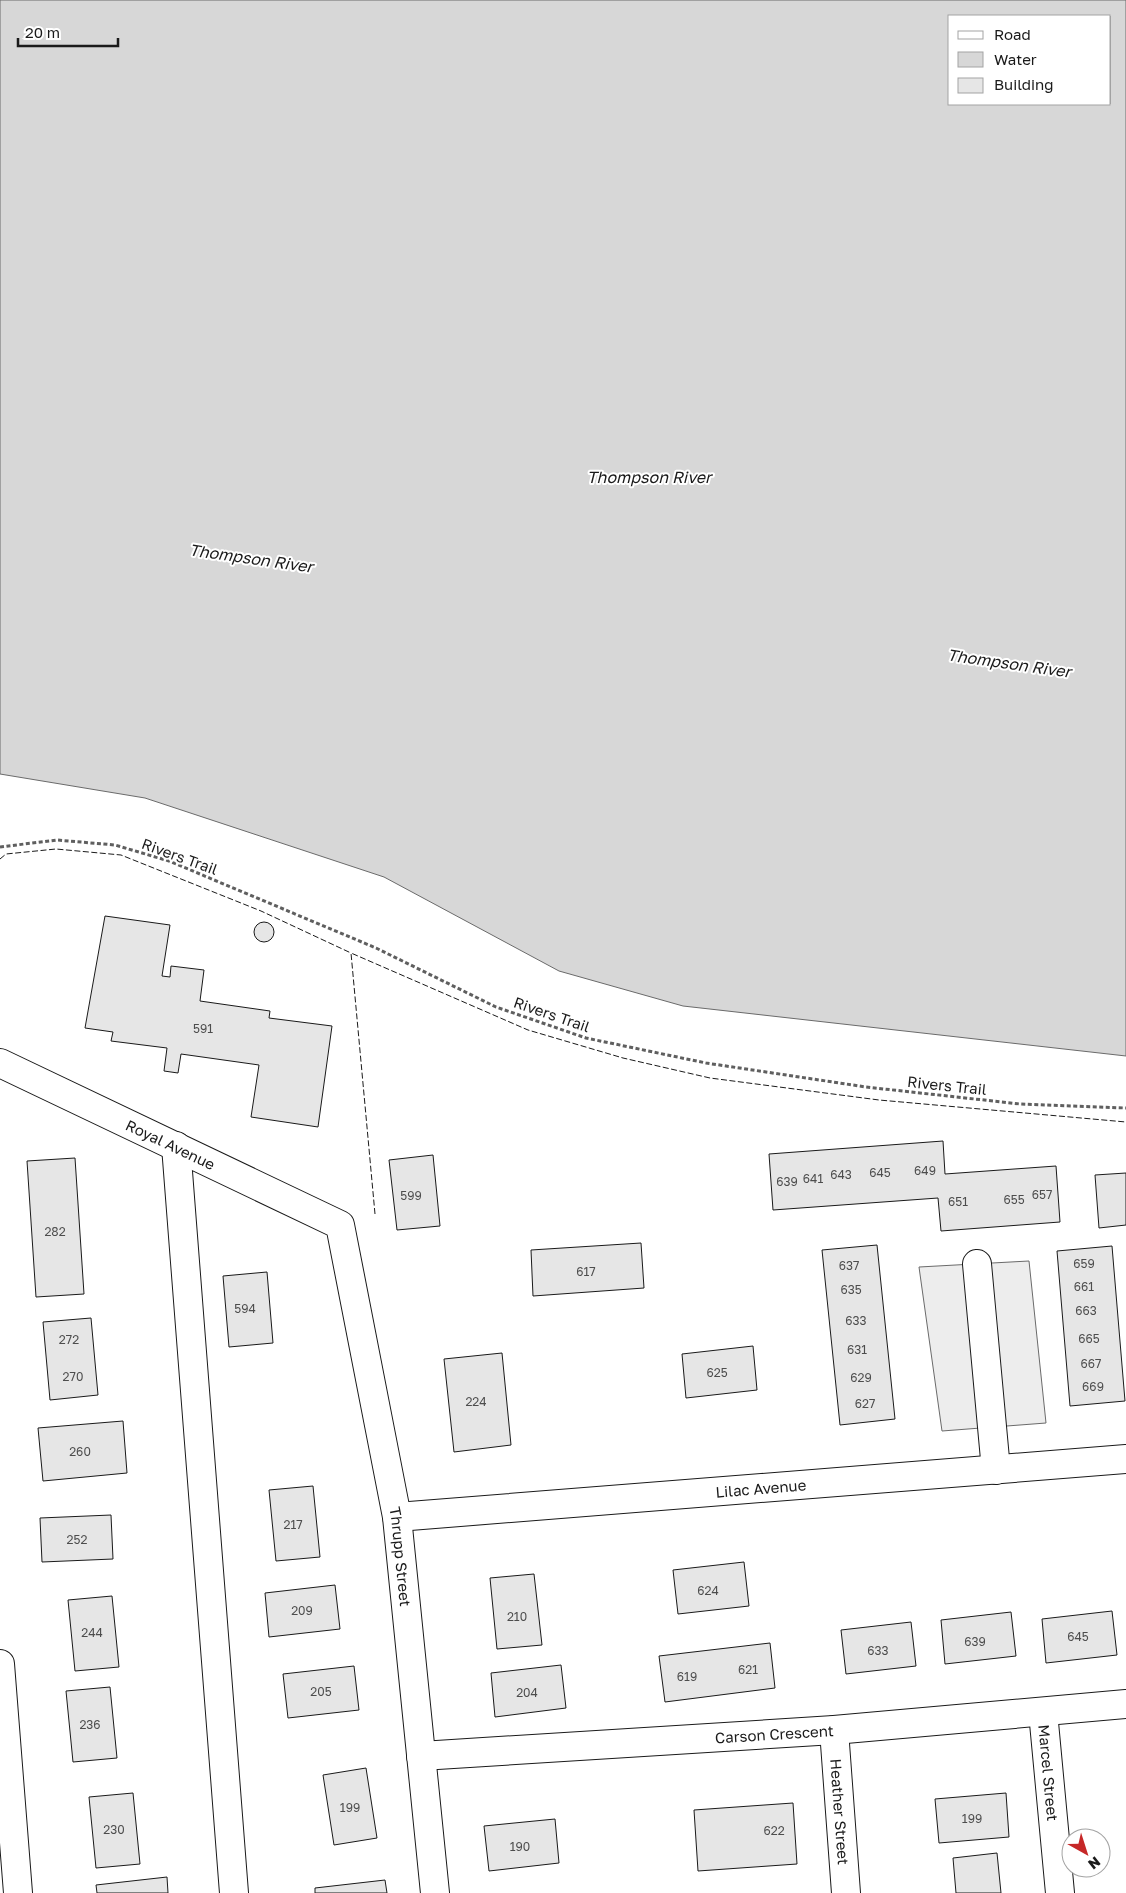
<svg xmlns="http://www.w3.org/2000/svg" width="1126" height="1893" font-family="'Golos Text',sans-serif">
<rect width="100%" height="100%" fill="#fff"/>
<path fill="#ededed" stroke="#6a6a6a" d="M1029 1261 1046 1423 942 1431 919 1267Z"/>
<path fill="#d7d7d7" stroke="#6a6a6a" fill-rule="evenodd" d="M0 0H1126V1056L683 1006 559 971 384 877 145 798 0 774ZM950 16H1110V104H950Z"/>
<g fill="#e6e6e6" stroke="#1a1a1a">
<path d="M105 916 170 925 162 976 170 977 171 966 204 970 200 1001 270 1011 269 1018 332 1026 318 1127 251 1117 259 1065 181 1054 178 1073 164 1071 167 1048 111 1041 113 1032 85 1028Z"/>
<circle cx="264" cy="932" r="10"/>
<path d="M943 1141 945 1174 1056 1166 1060 1222 941 1231 938 1198 773 1210 769 1154Z"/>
<path d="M433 1155 440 1226 397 1230 389 1160Z"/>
<path d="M75 1158 84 1294 36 1297 27 1161Z"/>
<path d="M1126 1173V1225L1099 1228 1095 1175Z"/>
<path d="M641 1243 644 1288 533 1296 531 1250Z"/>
<path d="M877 1245 895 1419 840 1425 822 1250Z"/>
<path d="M1112 1246 1125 1401 1070 1406 1057 1251Z"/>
<path d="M267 1272 273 1343 229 1347 223 1276Z"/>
<path d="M91 1318 98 1395 50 1400 43 1322Z"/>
<path d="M753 1346 757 1390 686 1398 682 1354Z"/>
<path d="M502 1353 511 1445 454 1452 444 1359Z"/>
<path d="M123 1421 127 1473 43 1481 38 1428Z"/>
<path d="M313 1486 320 1557 276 1561 269 1490Z"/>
<path d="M111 1515 113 1559 42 1562 40 1518Z"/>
<path d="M744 1562 749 1606 678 1614 673 1570Z"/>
<path d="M534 1574 542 1645 497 1649 490 1578Z"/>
<path d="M335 1585 340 1629 269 1637 265 1593Z"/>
<path d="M112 1596 119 1667 75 1671 68 1600Z"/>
<path d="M1112 1611 1117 1655 1046 1663 1042 1619Z"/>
<path d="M1011 1612 1016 1656 945 1664 941 1620Z"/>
<path d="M911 1622 916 1666 846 1674 841 1630Z"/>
<path d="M770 1643 775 1688 665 1702 659 1656Z"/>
<path d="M561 1665 566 1708 495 1717 491 1673Z"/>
<path d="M354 1666 359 1710 288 1718 283 1674Z"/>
<path d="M110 1687 117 1758 73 1762 66 1691Z"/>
<path d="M366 1768 377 1838 334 1845 323 1775Z"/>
<path d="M133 1793 140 1864 96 1868 89 1797Z"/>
<path d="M1006 1793 1009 1837 939 1843 935 1799Z"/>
<path d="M793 1803 797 1864 698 1871 694 1810Z"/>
<path d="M555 1819 559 1863 489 1871 484 1826Z"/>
<path d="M997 1853 1001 1893H956L953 1858Z"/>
<path d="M167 1877 168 1893H97L96 1885Z"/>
<path d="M385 1880 387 1893H315V1888Z"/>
</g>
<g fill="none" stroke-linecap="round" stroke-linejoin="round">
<g stroke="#1a1a1a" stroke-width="30">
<g id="minor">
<path id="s1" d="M0 1063 340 1225 397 1517 435 1893"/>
<path d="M176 1146 234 1893"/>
<path d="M977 1264 996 1470"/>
<path id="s2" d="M397 1517 1126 1459"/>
<path d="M0 1664 18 1893"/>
<path id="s3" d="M1043 1712 1060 1893"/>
<path id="s4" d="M834 1730 846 1893"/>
<path id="s5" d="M421 1756 834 1730 1126 1704"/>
</g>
</g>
<path stroke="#5f5f5f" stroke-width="3" stroke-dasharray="4 2.5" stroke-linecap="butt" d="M0 847 57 840 115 845 169 861 376 948 496 1007 586 1038 706 1063 866 1087 1020 1104 1126 1108"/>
<use href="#minor" stroke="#fff" stroke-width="28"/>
<g stroke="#1a1a1a" stroke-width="1" stroke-dasharray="6 2.5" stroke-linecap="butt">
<path d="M0 859 6 854 56 849 121 855 261 911 351 953"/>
<path d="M375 1214 351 953 528 1030 623 1058 710 1078 879 1100 1126 1122"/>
</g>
</g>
<g text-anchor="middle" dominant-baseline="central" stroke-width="4" stroke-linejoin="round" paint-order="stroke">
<g font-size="12" fill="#4d4d4d">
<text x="203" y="1028">591</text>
<text x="925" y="1170">649</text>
<text x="880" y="1172">645</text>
<text x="841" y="1174">643</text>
<text x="813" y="1178">641</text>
<text x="787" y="1181">639</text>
<text x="1042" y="1194">657</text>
<text x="411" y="1195">599</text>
<text x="1014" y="1199">655</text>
<text x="958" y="1201">651</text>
<text x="55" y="1231">282</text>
<text x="1084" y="1263">659</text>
<text x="849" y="1265">637</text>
<text x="586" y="1271">617</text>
<text x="1084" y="1286">661</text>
<text x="851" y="1289">635</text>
<text x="245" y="1308">594</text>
<text x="1086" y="1310">663</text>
<text x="856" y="1320">633</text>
<text x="1089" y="1338">665</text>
<text x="69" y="1339">272</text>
<text x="857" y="1349">631</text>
<text x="1091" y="1363">667</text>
<text x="717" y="1372">625</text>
<text x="73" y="1376">270</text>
<text x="861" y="1377">629</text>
<text x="1093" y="1386">669</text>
<text x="476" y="1401">224</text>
<text x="865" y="1403">627</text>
<text x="80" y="1451">260</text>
<text x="293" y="1524">217</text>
<text x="77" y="1539">252</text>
<text x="708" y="1590">624</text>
<text x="302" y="1610">209</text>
<text x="517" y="1616">210</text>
<text x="92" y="1632">244</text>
<text x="1078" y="1636">645</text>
<text x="975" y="1641">639</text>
<text x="878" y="1650">633</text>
<text x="748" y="1669">621</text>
<text x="687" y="1676">619</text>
<text x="321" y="1691">205</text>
<text x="527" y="1692">204</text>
<text x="90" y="1724">236</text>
<text x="350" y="1807">199</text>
<text x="972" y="1818">199</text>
<text x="114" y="1829">230</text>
<text x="774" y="1830">622</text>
<text x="520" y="1846">190</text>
</g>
<g font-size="15" fill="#1a1a1a" stroke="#fff">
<text transform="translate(180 856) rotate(20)">Rivers Trail</text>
<text transform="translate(552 1014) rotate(19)">Rivers Trail</text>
<text transform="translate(947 1085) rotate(6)">Rivers Trail</text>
<text stroke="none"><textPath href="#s1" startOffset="189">Royal Avenue</textPath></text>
<text stroke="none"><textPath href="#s2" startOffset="365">Lilac Avenue</textPath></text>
<text stroke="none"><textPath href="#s1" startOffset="714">Thrupp Street</textPath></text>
<text stroke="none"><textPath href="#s5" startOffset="354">Carson Crescent</textPath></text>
<text stroke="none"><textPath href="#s3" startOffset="61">Marcel Street</textPath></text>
<text stroke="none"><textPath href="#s4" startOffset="82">Heather Street</textPath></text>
</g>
<g font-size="16" font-style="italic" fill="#1a1a1a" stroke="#fff">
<text x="649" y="477">Thompson River</text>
<text transform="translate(251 558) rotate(8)">Thompson River</text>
<text transform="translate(1009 663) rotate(8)">Thompson River</text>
</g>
</g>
<rect x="948" y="15" width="162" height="90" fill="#ffffff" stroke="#a3a3a3"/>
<rect x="958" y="31" width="25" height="8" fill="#ffffff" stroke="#a3a3a3"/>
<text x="994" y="40" font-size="15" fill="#1a1a1a">Road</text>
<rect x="958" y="52" width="25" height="15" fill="#d7d7d7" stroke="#a3a3a3"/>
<text x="994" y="65" font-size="15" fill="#1a1a1a">Water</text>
<rect x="958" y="78" width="25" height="15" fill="#e6e6e6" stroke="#a3a3a3"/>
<text x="994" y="90" font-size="15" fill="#1a1a1a">Building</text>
<g transform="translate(1086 1853) rotate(141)"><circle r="24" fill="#ffffff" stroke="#a3a3a3"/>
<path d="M0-4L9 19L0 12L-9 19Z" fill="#c62828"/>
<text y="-8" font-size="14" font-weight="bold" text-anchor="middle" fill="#1a1a1a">N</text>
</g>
<path d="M18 38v8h100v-8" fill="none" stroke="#1a1a1a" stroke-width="2.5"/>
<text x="25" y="38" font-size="15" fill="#1a1a1a" stroke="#ffffff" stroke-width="4" paint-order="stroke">20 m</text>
</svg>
